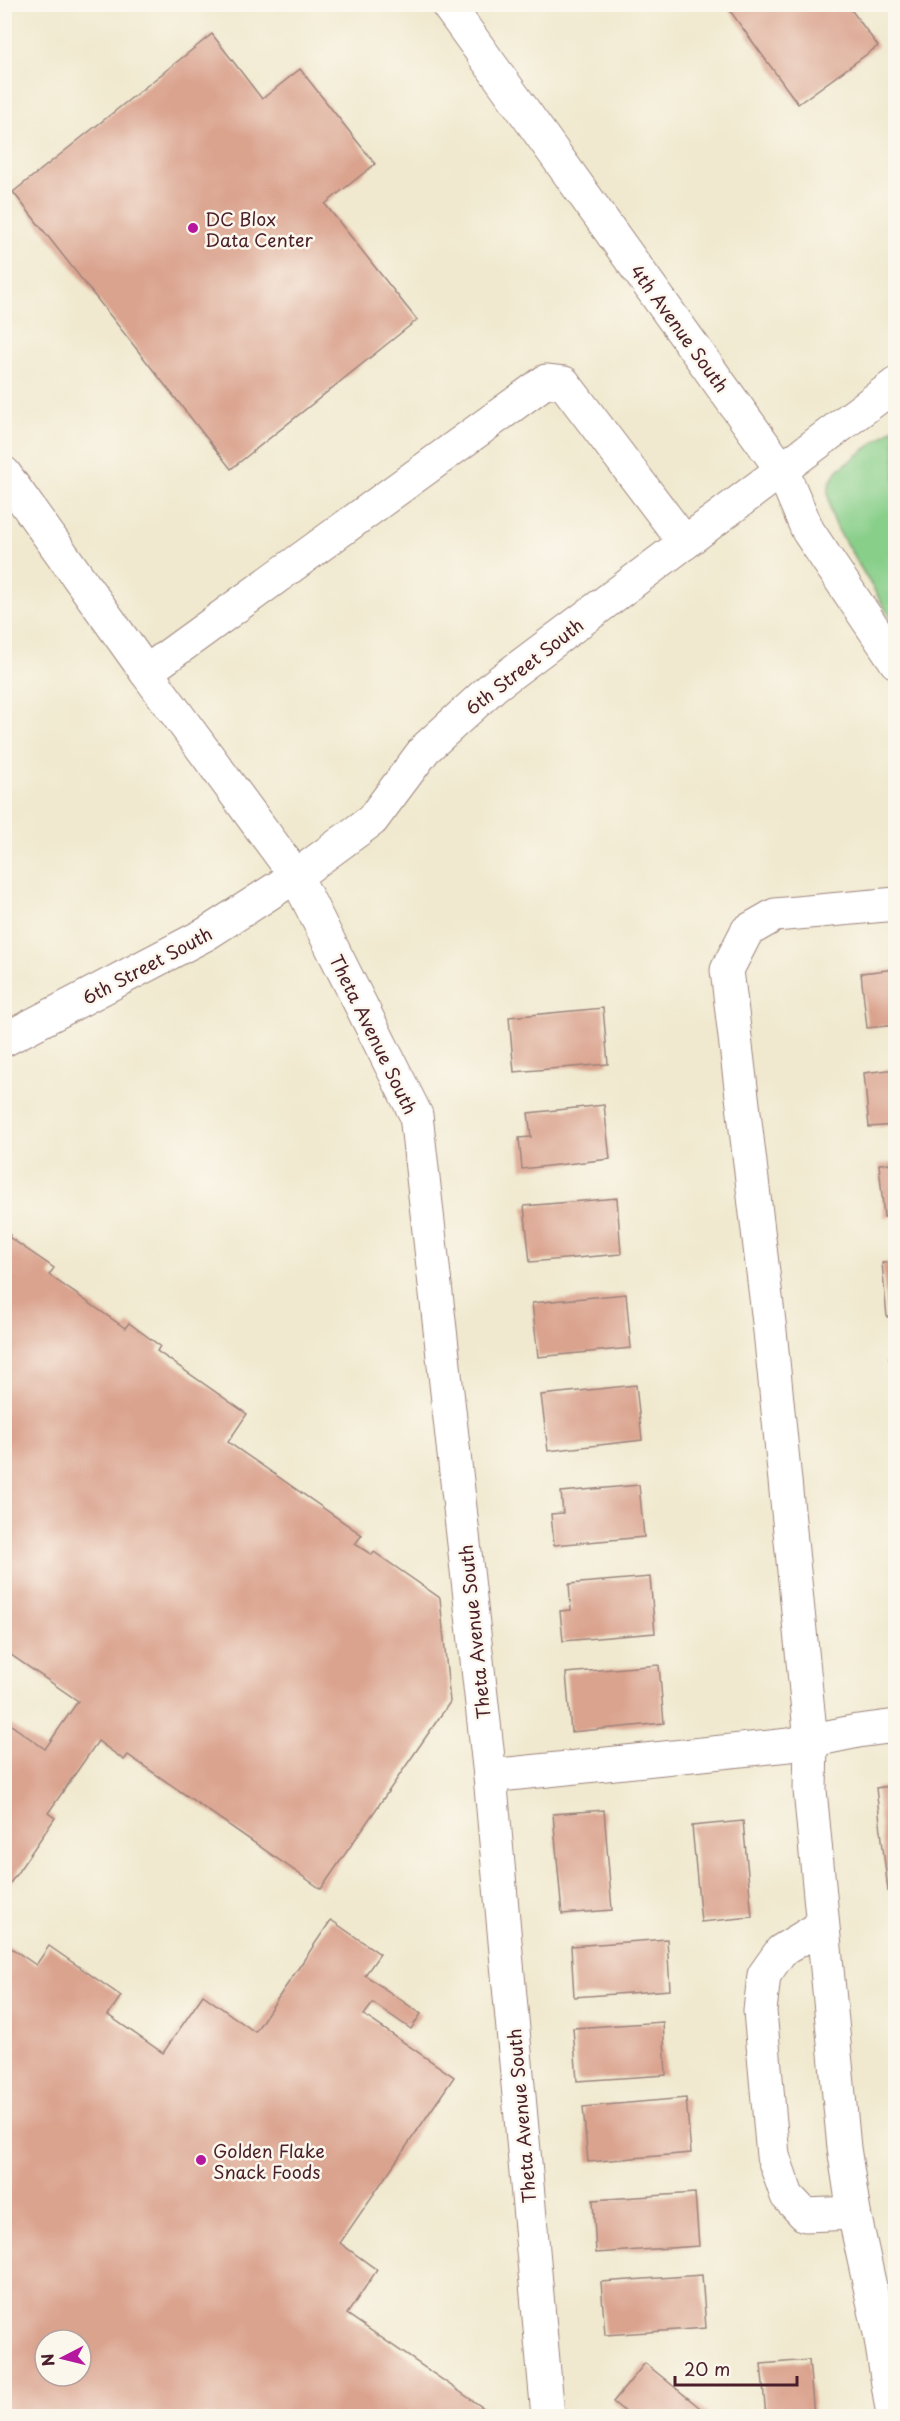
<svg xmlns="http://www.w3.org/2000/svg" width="900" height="2421" font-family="'Playpen Sans',sans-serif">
<rect width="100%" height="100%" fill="#fbf7ec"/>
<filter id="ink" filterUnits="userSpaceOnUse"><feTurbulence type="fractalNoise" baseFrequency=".0167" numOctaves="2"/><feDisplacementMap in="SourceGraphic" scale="12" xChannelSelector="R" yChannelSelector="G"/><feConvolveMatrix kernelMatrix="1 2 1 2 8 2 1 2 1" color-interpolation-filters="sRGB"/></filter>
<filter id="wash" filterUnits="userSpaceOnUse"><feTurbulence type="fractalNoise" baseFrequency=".008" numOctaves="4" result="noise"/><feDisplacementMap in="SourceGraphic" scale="24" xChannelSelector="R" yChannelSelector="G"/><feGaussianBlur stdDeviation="1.35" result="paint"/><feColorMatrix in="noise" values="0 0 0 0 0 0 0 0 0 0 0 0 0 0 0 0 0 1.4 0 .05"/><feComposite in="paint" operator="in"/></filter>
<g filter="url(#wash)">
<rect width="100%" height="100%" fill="#f0e9cf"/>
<path fill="#88cf8a" stroke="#69775a" stroke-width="1.5" d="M895 427V625L838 530 831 513 828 493 830 482 838 470Z"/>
<g id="blocks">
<g fill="#daa38e" fill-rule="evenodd">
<path d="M725 4H847L878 46 798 104Z"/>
<path d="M212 34 262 99 300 69 375 164 325 204 417 320 231 469 13 192Z"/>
<path d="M896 969V1025L867 1028 861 973Z"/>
<path d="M603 1008 608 1064 514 1072 509 1017Z"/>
<path d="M896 1069V1125L869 1127 864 1073Z"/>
<path d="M604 1105 610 1159 522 1169 519 1138 531 1137 528 1113Z"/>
<path d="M896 1163V1216L884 1217 879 1164Z"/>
<path d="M617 1198 621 1254 530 1262 524 1206Z"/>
<path d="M4 1231 10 1235 9 1237 54 1268 49 1275 125 1328 129 1323 160 1346 157 1351 247 1414 228 1442 362 1535 355 1544 372 1555 374 1552 440 1598 450 1702 321 1889 128 1755 124 1760 98 1741 48 1813 55 1818 4 1892V1720L45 1749 78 1701 4 1650Z"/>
<path d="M896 1262V1316L887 1317 882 1263Z"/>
<path d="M626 1294 631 1348 538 1357 532 1303Z"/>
<path d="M896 1356V1391L894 1392 889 1357Z"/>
<path d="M636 1385 642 1440 548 1451 541 1395Z"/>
<path d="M639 1485 644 1537 554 1545 551 1514 563 1513 561 1492Z"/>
<path d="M650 1577 655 1633 563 1641 560 1611 571 1610 569 1584Z"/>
<path d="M659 1665 664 1723 571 1732 566 1673Z"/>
<path d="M896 1785V1890L888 1891 876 1788Z"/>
<path d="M604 1810 612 1910 562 1914 553 1814Z"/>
<path d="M743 1821 752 1917 701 1922 692 1826Z"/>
<path d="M331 1920 380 1954 365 1975 421 2014 411 2029 373 2003 364 2015 454 2077 340 2243 377 2270 347 2314 495 2416H4V1943L36 1965 49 1946 121 1996 108 2015 163 2053 203 1995 255 2032ZM45 2340H81V2376H45Z"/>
<path d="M667 1939 670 1990 574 1997 571 1946Z"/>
<path d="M663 2022 666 2075 577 2081 573 2028Z"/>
<path d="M686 2098 691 2153 588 2162 583 2107Z"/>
<path d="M695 2193 699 2246 596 2253 593 2200Z"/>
<path d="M702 2275 706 2328 605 2335 601 2282Z"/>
<path d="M809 2360 814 2416H766L761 2364Z"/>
<path d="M645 2363 710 2416H630L613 2402Z"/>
</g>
</g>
</g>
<g filter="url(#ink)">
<use href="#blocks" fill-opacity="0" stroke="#9d847d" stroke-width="1.5"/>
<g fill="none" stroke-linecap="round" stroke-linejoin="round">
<g stroke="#9d847d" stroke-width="35">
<g id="minor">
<path d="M447 4 782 470 808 531 896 662"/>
<path d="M4 473 146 672"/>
<path d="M4 1040 206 934 296 876 372 820 425 749 494 686 896 384"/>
<path d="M490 1776 789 1745 858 1731 896 1726"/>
<path d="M822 1926 781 1951 764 1975 760 2011 773 2156 787 2196 805 2215 854 2213"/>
<path d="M548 2416 490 1776 416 1115 296 876 146 672 546 381 564 383 685 543"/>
<path d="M893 2416 880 2333 854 2213 844 2148 810 1790 811 1741 770 1331 727 970 747 931 775 915 896 904"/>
</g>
</g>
<use href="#minor" stroke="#fff" stroke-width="33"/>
</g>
</g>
<g fill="#b5179e" stroke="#fbf7ec" stroke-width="2">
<circle cx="193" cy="228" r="6"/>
<circle cx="201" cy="2160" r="6"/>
</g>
<g text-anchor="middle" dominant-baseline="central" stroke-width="5" stroke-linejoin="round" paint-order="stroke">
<g font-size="18" fill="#4a1f2b" stroke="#fbf7ec" text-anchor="start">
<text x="205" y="218">DC Blox<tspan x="205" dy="21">Data Center</tspan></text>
<text x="213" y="2150">Golden Flake<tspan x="213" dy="21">Snack Foods</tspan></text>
</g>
<g font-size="18" fill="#4a1f2b" stroke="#fbf7ec">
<text transform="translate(680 328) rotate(54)">4th Avenue South</text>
<text transform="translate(524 666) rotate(-38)">6th Street South</text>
<text transform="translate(147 965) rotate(-28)">6th Street South</text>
<text transform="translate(374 1034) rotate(64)">Theta Avenue South</text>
<text transform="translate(474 1632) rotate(-96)">Theta Avenue South</text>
<text transform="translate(521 2116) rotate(-95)">Theta Avenue South</text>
</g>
</g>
<rect width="900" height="2421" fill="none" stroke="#fbf7ec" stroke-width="24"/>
<g transform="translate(63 2358) rotate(263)"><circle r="28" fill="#fbf7ec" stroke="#b4a19f" stroke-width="1.5"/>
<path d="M0-4.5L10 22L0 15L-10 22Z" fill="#b5179e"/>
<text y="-9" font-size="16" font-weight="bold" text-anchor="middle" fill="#4a1f2b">N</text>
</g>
<path d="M675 2376v9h122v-9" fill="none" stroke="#4a1f2b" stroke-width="3"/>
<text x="684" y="2376" font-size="18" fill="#4a1f2b" stroke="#fbf7ec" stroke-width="4.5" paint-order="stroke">20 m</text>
</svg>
